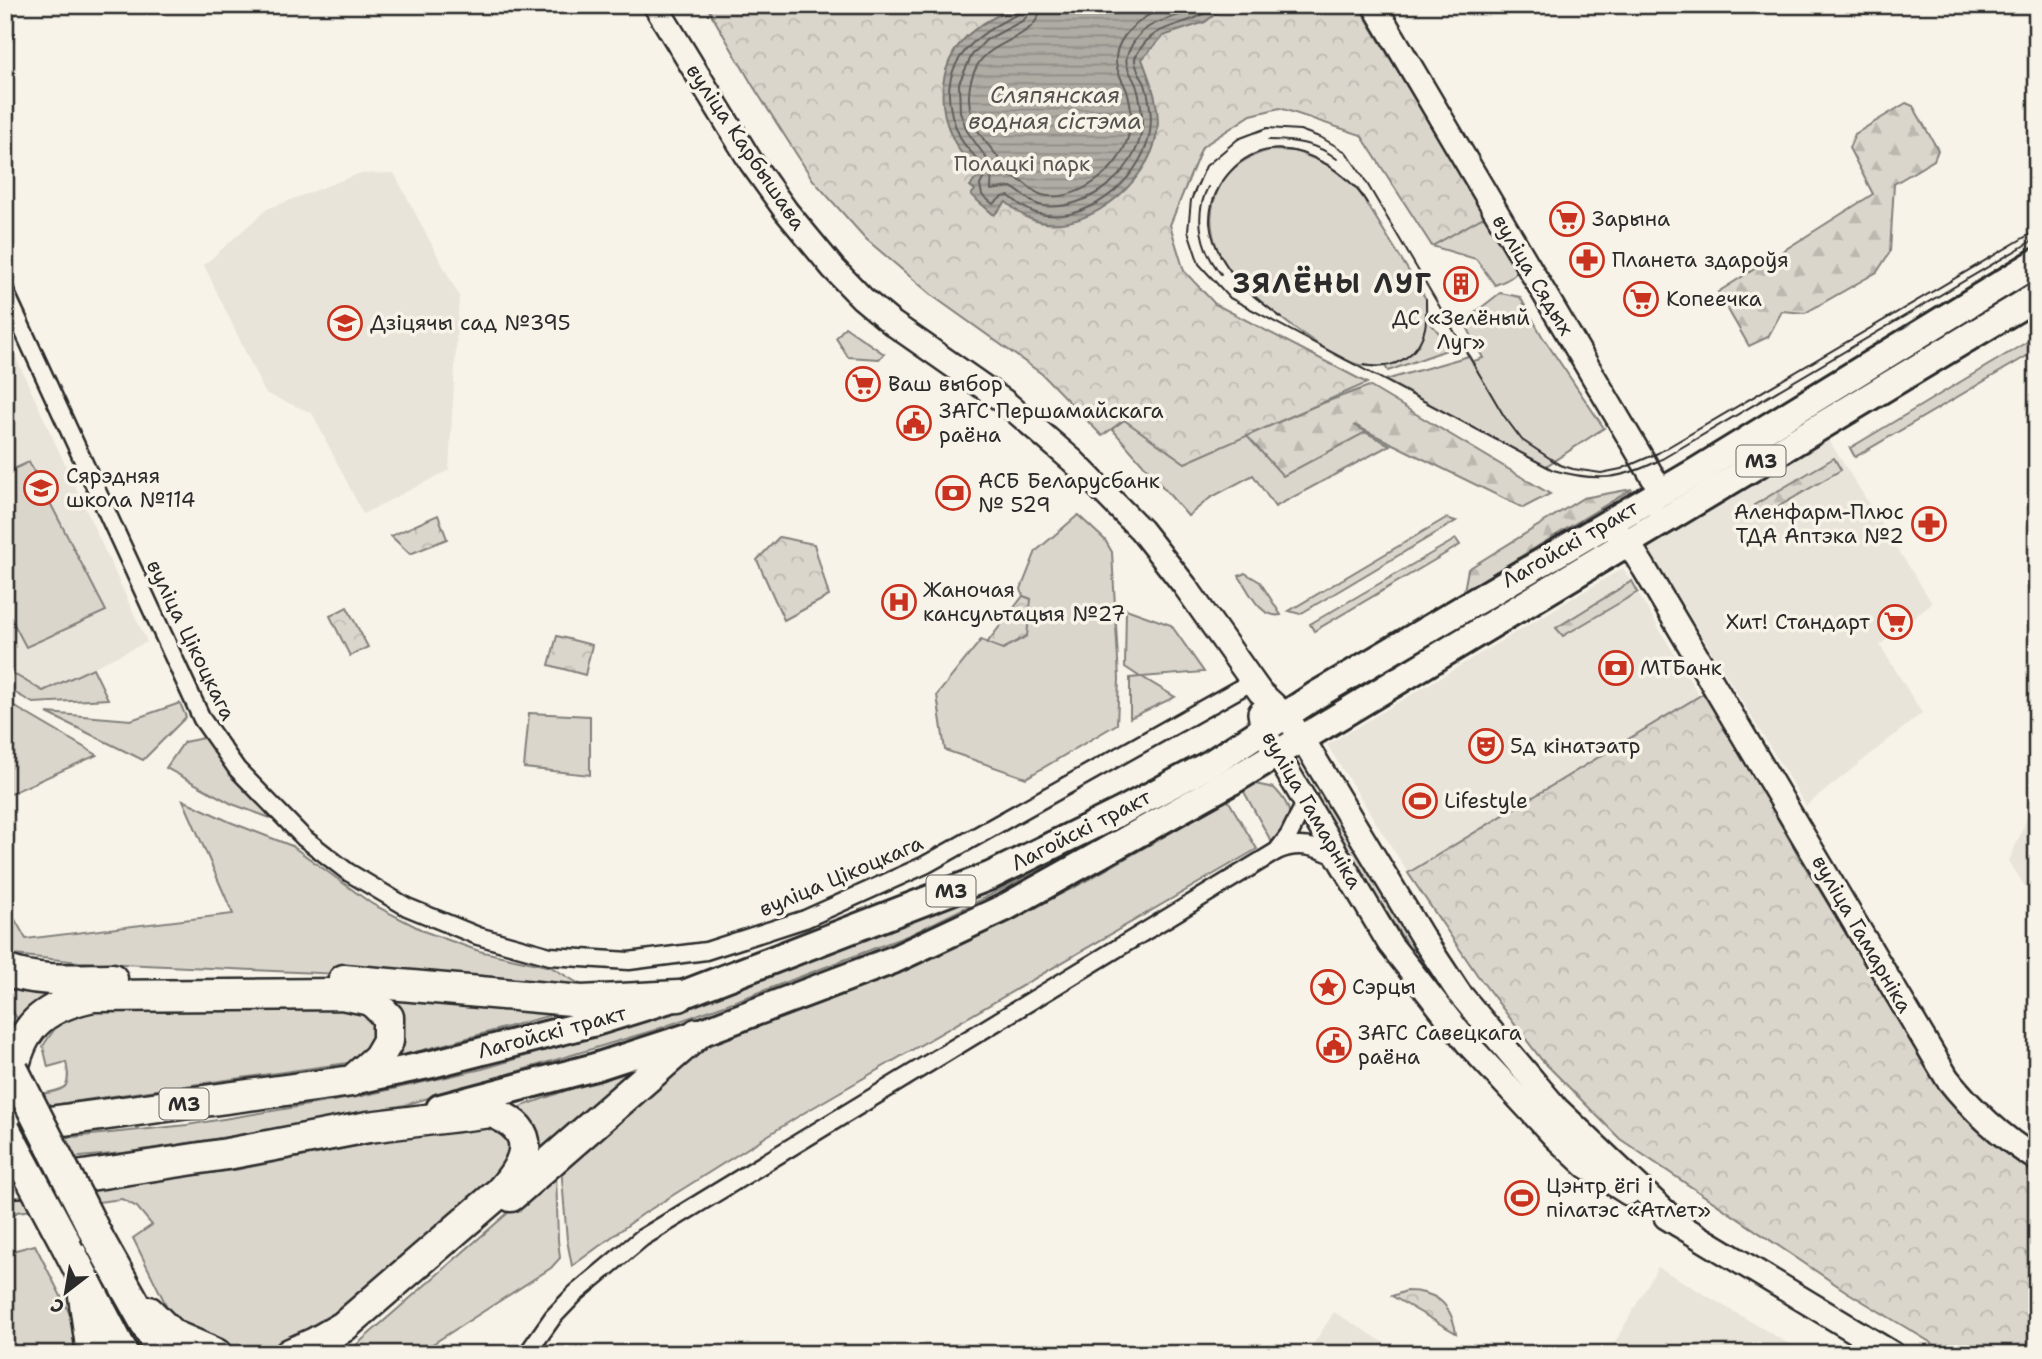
<svg xmlns="http://www.w3.org/2000/svg" width="2042" height="1359" font-family="'Shantell Sans',sans-serif">
<defs>
<pattern id="forest-firs" width="22" height="20" patternUnits="userSpaceOnUse" patternTransform="scale(1.75)"><rect width="22" height="20" fill="#dad6cc"/><path d="M5 1l3.5 6h-7zM16 11l3.5 6h-7z" fill="#bbb8af"/></pattern>
<pattern id="park-crowns" width="20" height="18" patternUnits="userSpaceOnUse" patternTransform="scale(1.75)"><rect width="20" height="18" fill="#dad6cc"/><path d="M2 6a3 3 0 1 1 6 0M12 15a3 3 0 1 1 6 0" fill="none" stroke="#bbb8af"/></pattern>
<pattern id="water-rules" width="6" height="5" patternUnits="userSpaceOnUse" patternTransform="scale(1.75)"><rect width="6" height="5" fill="#afaca4"/><path d="M0 2.5h6" fill="none" stroke="#8f8c86"/></pattern>
</defs>
<rect width="100%" height="100%" fill="#f7f3e8"/>
<filter id="ink" filterUnits="userSpaceOnUse"><feTurbulence type="fractalNoise" baseFrequency=".0143" numOctaves="2"/><feDisplacementMap in="SourceGraphic" scale="14" xChannelSelector="R" yChannelSelector="G"/><feConvolveMatrix kernelMatrix="1 2 1 2 8 2 1 2 1" color-interpolation-filters="sRGB"/></filter>
<g filter="url(#ink)">
<g fill="#e8e4da">
<path d="M394 173 459 296 449 470 363 514 312 413 265 393 204 265 267 209 358 174Z"/>
<path d="M5 334 147 642 43 691 5 669Z"/>
<path d="M1828 439 1932 603 1880 645 1922 713 1806 806 1648 548Z"/>
<path d="M1623 568 1700 697 1408 873 1327 745Z"/>
<path d="M2037 795V906L2009 861Z"/>
<path d="M1658 1267 1806 1354H1608Z"/>
<path d="M1334 1312 1403 1354H1307Z"/>
</g>
<g fill="#dad6cc" stroke="#82807c" stroke-width="2">
<path d="M1270 150 1295 151 1327 164 1358 189 1426 299V318L1452 348 1388 371 1385 366C1374 367 1363 367 1353 363 1315 348 1231 286 1217 248 1209 226 1209 207 1220 186 1231 166 1248 156 1270 150Z"/>
<path d="M1485 216 1497 228 1520 266C1516 277 1505 281 1495 285L1476 259 1432 246Z"/>
<path d="M1500 293 1520 297 1542 336 1604 428 1546 466 1385 380 1469 356 1474 364V361L1483 358 1464 321Z"/>
<path d="M845 327 884 354 879 359 848 357 836 338Z"/>
<path d="M2037 336V350L1855 457 1850 448Z"/>
<path d="M1315 406 1390 445 1275 507 1253 475 1210 498 1188 516 1112 429 1124 420Z"/>
<path d="M29 462 106 611 26 647 5 607V473Z"/>
<path d="M1078 515 1105 540 1112 552 1119 679 1117 724 1026 778 945 750 937 695 981 640 1003 649 1031 599 1023 596 1021 589 1036 551Z"/>
<path d="M1446 518 1456 521 1300 614 1289 611Z"/>
<path d="M1456 539 1460 545 1314 631 1310 624Z"/>
<path d="M1245 573 1260 582 1281 615C1260 619 1249 591 1239 576Z"/>
<path d="M1126 609 1171 625 1204 672 1142 677 1175 697 1130 718V678L1140 677 1125 667Z"/>
<path d="M93 668 108 699 33 703 5 687V669L43 691Z"/>
<path d="M5 701 97 755 5 796Z"/>
<path d="M180 703 186 717 143 760 47 713 131 720Z"/>
<path d="M529 713 590 716V775L524 768Z"/>
<path d="M208 737 276 820 232 804 166 768 184 742Z"/>
<path d="M1255 784 1274 788C1294 808 1296 824 1271 841L1243 790Z"/>
<path d="M1321 792 1367 870 1415 945 1414 950 1410 949 1362 874 1316 796Z"/>
<path d="M183 800 230 822 292 846 372 904 426 932 479 951 551 967 581 985 79 962 5 954V902L26 939 233 914Z"/>
<path d="M1228 800 1257 849 802 1114 643 1214 572 1266 567 1240 561 1166 707 1042 942 951 1075 887Z"/>
<path d="M1053 858 1055 863 912 934 755 994 655 1030 405 1105 272 1130 123 1153 5 1164V1144L187 1125 357 1097 482 1069 661 1016 748 985Z"/>
<path d="M5 980 48 991 47 995 35 1003 21 1025 5 999Z"/>
<path d="M393 999 566 1011 398 1057C408 1037 405 1018 393 999Z"/>
<path d="M344 1001 373 1018C376 1039 369 1048 355 1062L71 1102 5 1114V1099C16 1097 62 1094 66 1085 70 1077 67 1069 66 1062L48 1067 43 1046C58 1022 63 1018 90 1008Z"/>
<path d="M640 1064 535 1163 514 1109Z"/>
<path d="M486 1121 500 1126 513 1149 496 1183 342 1317 301 1342 268 1354 235 1353 203 1341 179 1324 168 1309 133 1238 152 1225 137 1207 122 1199 17 1212C1 1226 6 1233 12 1251L35 1245 74 1322 80 1354H5V1197L235 1170Z"/>
<path d="M556 1171 558 1240 560 1258 551 1268 417 1354H346Z"/>
</g>
<g fill="url(#forest-firs)" stroke="#82807c" stroke-width="2">
<path d="M1906 103 1913 106 1938 150 1934 160 1894 184 1890 252 1877 272 1805 313 1782 311 1768 337 1749 346 1718 292 1873 194 1849 148 1855 134Z"/>
<path d="M1369 386 1550 494 1523 508 1354 425 1366 432 1283 476 1247 436 1315 406Z"/>
<path d="M1834 458 1841 470 1761 517 1754 505Z"/>
<path d="M1632 489 1464 591 1468 569 1583 498Z"/>
<path d="M1632 581 1638 592 1563 636 1556 628Z"/>
</g>
<g fill="url(#park-crowns)" stroke="#82807c" stroke-width="2">
<path d="M706 5H1358L1485 216 1432 246 1361 135 1280 108 1251 115 1202 147 1170 225 1184 271 1215 304 1367 383 1185 463 1124 420 1102 436 1042 374 934 297 866 239 813 180 753 86Z"/>
<path d="M438 515 447 539 410 554 391 536Z"/>
<path d="M779 537 814 544 829 596 784 620 757 560Z"/>
<path d="M1023 596 1031 599 1027 636 1003 649 987 643Z"/>
<path d="M347 607 368 647 350 656 330 616Z"/>
<path d="M557 636 592 645 585 675 549 665Z"/>
<path d="M1706 692 1801 860 1939 1086 1980 1127 2037 1167V1354H1950L1847 1292 1620 1139 1541 1059 1478 976 1408 873Z"/>
<path d="M1406 1291C1436 1291 1451 1303 1456 1333L1392 1296Z"/>
</g>
<path fill="url(#water-rules)" stroke="#7a7874" stroke-width="2" d="M1022 5H1227L1205 22 1163 36 1142 59C1151 83 1161 107 1157 133 1150 183 1080 242 1028 218 1020 214 1013 208 1006 202L994 215 971 195 975 190 970 186 978 176 975 173 977 171C940 138 928 76 965 38 981 22 1002 13 1022 5Z"/>
<g fill="none" stroke-linecap="round" stroke-linejoin="round">
<g stroke="#605f5b" stroke-width="2">
<path d="M1021 5 1018 14C962 40 930 76 961 139 966 150 981 159 984 170 985 176 983 180 980 185L982 195 993 204 1002 197 1009 196C1017 202 1025 210 1036 213 1084 227 1138 182 1149 137 1153 121 1150 100 1145 84 1142 77 1134 67 1135 59 1135 58 1136 56 1137 54 1157 18 1189 30 1216 5"/>
<path d="M1030 5 1029 13 1024 20 986 40 972 55 959 83 960 112 967 131 992 166 991 190 1011 187C1023 193 1030 204 1043 206 1089 212 1144 167 1142 120 1142 110 1140 98 1137 88 1134 77 1122 65 1128 53 1144 14 1174 23 1202 5"/>
<path d="M1041 5C1039 40 992 38 977 66 965 87 967 114 980 134 991 152 999 151 1004 175 1009 176 1015 177 1019 180 1029 185 1035 195 1047 196 1065 198 1082 191 1097 180 1126 159 1138 125 1127 91 1123 81 1116 72 1116 61 1115 33 1150 10 1174 5"/>
</g>
<g stroke="#2b2b2b" stroke-width="21">
<g id="street">
<path d="M5 291 202 719 237 769 304 838 348 872 407 907 478 936 550 956 629 961 706 951 805 919 925 865 1253 681"/>
<path d="M1277 851 1289 835 1305 803"/>
<path d="M527 1354 553 1317 575 1294 642 1238 1277 851C1299 841 1316 847 1337 857"/>
</g>
</g>
<g stroke="#2b2b2b" stroke-width="28">
<g id="secondary">
<path d="M655 5 751 162 786 211 833 268 862 298 892 323 1005 402 1073 461 1141 530 1185 586 1260 692 1285 715 1302 738 1424 940 1459 993 1557 1109 1678 1224"/>
<path d="M1374 5 1661 491 1650 503"/>
<path d="M1616 531 1627 541 1644 568 1947 1078C1973 1111 2001 1137 2037 1159"/>
<path d="M1260 713 1263 730 1277 754 1390 944 1469 1045 1554 1136 1586 1166 1628 1193"/>
<path d="M1666 1217 1893 1354"/>
</g>
</g>
<g stroke="#2b2b2b" stroke-width="32">
<g id="primary">
<path d="M352 1081 432 1064 592 1023 679 996 990 876 1122 811 1212 763 1318 694 1697 471 2037 262"/>
<path d="M440 1108 595 1067 697 1034 893 960 1006 907 1230 782 2037 296"/>
</g>
</g>
<g stroke="#2b2b2b" stroke-width="35">
<g id="highway">
<path d="M5 970C38 983 78 979 112 979"/>
<path d="M344 980 582 1001 679 996"/>
<path d="M5 1128 352 1081 378 1058 388 1041V1017L371 1000 342 994 93 996C48 1006 23 1022 13 1070"/>
<path d="M5 1182 57 1180 227 1154 368 1127 491 1112C540 1130 528 1161 500 1192L343 1327 315 1343 290 1354"/>
<path d="M511 1196 697 1034"/>
<path d="M98 1238 163 1354"/>
<path d="M65 1242 123 1354"/>
<path d="M84 1296 92 1354"/>
<path d="M149 1312 172 1335 216 1354"/>
</g>
</g>
<use href="#street" stroke="#f7f3e8" stroke-width="16"/>
<use href="#secondary" stroke="#f7f3e8" stroke-width="23"/>
<use href="#primary" stroke="#f7f3e8" stroke-width="26"/>
<use href="#highway" stroke="#f7f3e8" stroke-width="30"/>
<g stroke="#2b2b2b" stroke-width="2">
<path d="M1268 140C1293 140 1317 143 1337 159"/>
<path d="M1208 187C1193 216 1201 250 1221 274"/>
<path d="M2037 230 1658 453 1621 469 1601 473 1573 469 1560 465 1522 440 1504 416 1362 175 1346 152 1322 138 1300 130 1267 128 1238 139 1206 166 1191 200 1188 231 1199 264 1230 298 1553 470C1596 482 1621 480 1662 459L2037 238"/>
<path d="M1282 318C1265 305 1243 290 1231 272 1221 258 1211 240 1210 223 1209 190 1235 156 1268 150 1305 144 1349 174 1367 203"/>
<path d="M1364 365C1393 371 1418 357 1425 328 1427 319 1426 308 1426 299"/>
</g>
<g stroke="#2b2b2b" stroke-width="35" stroke-linecap="butt">
<g id="highway-bridge">
<path d="M13 1070 98 1238"/>
<path d="M5 1130 65 1242"/>
</g>
</g>
<use href="#highway-bridge" stroke="#f7f3e8" stroke-width="30"/>
</g>
</g>
<defs>
<g id="supermarket-ring" transform="scale(1.75)"><circle r="9.5" fill="#f7f3e8" stroke="#c8321e" stroke-width="1.5"/><path d="M-6-5.5h2.5l.6 2H6L4.5 2H-2.5L-4.4-4H-6ZM-1.5 3.2a1.3 1.3 0 1 0 .1 0ZM3 3.2a1.3 1.3 0 1 0 .1 0Z" fill="#c8321e"/></g>
<g id="pharmacy-ring" transform="scale(1.75)"><circle r="9.5" fill="#f7f3e8" stroke="#c8321e" stroke-width="1.5"/><path d="M-2-6h4v4h4v4h-4v4h-4v-4h-4v-4h4Z" fill="#c8321e"/></g>
<g id="building-ring" transform="scale(1.75)"><circle r="9.5" fill="#f7f3e8" stroke="#c8321e" stroke-width="1.5"/><path d="M-4-6H4V6H1V3H-1V6H-4ZM-2.5-4.3h1.7v1.8h-1.7ZM.8-4.3h1.7v1.8H.8ZM-2.5-1h1.7V.8h-1.7ZM.8-1h1.7V.8H.8Z" fill="#c8321e"/></g>
<g id="school-ring" transform="scale(1.75)"><circle r="9.5" fill="#f7f3e8" stroke="#c8321e" stroke-width="1.5"/><path d="M0-5L7-2L0 1L-7-2ZM-4 1L0 2.5L4 1V4Q0 6-4 4Z" fill="#c8321e"/></g>
<g id="civic-ring" transform="scale(1.75)"><circle r="9.5" fill="#f7f3e8" stroke="#c8321e" stroke-width="1.5"/><path d="M-.6-6.5H3V-4.5H.6V-3L4-1V1h2V6H-6V1h2V-1L-.6-3ZM-1.2 2.5V6h2.4V2.5Z" fill="#c8321e"/></g>
<g id="bank-ring" transform="scale(1.75)"><circle r="9.5" fill="#f7f3e8" stroke="#c8321e" stroke-width="1.5"/><path d="M-6-4H6V4H-6ZM0-2.3a2.3 2.3 0 1 0 0 4.6a2.3 2.3 0 1 0 0-4.6Z" fill="#c8321e"/></g>
<g id="hospital-ring" transform="scale(1.75)"><circle r="9.5" fill="#f7f3e8" stroke="#c8321e" stroke-width="1.5"/><path d="M-5-5h3v3.5h4V-5h3V5h-3V1.5h-4V5h-3Z" fill="#c8321e"/></g>
<g id="theatre-ring" transform="scale(1.75)"><circle r="9.5" fill="#f7f3e8" stroke="#c8321e" stroke-width="1.5"/><path d="M-5-5.5Q0-4 5-5.5V0Q5 5 0 6Q-5 5-5 0ZM-3.3-2.5H-1v1.5H-3.3ZM1-2.5H3.3v1.5H1ZM-2.8 1Q0 5.5 2.8 1Z" fill="#c8321e"/></g>
<g id="stadium-ring" transform="scale(1.75)"><circle r="9.5" fill="#f7f3e8" stroke="#c8321e" stroke-width="1.5"/><path d="M0-5a6.5 5 0 1 0 0 10a6.5 5 0 1 0 0-10ZM-3.5-1.8h7v3.6h-7Z" fill="#c8321e"/></g>
<g id="sight-ring" transform="scale(1.75)"><circle r="9.5" fill="#f7f3e8" stroke="#c8321e" stroke-width="1.5"/><path d="M0-6L1.8-2.2L6-1.7L2.9 1.2L3.7 5.4L0 3.3L-3.7 5.4L-2.9 1.2L-6-1.7L-1.8-2.2Z" fill="#c8321e"/></g>
</defs>
<g fill-rule="evenodd">
<use href="#supermarket-ring" x="1567" y="219"/>
<use href="#pharmacy-ring" x="1587" y="260"/>
<use href="#building-ring" x="1461" y="284"/>
<use href="#supermarket-ring" x="1641" y="299"/>
<use href="#school-ring" x="345" y="323"/>
<use href="#supermarket-ring" x="863" y="384"/>
<use href="#civic-ring" x="914" y="423"/>
<use href="#school-ring" x="41" y="488"/>
<use href="#bank-ring" x="953" y="493"/>
<use href="#pharmacy-ring" x="1929" y="524"/>
<use href="#hospital-ring" x="899" y="602"/>
<use href="#supermarket-ring" x="1895" y="622"/>
<use href="#bank-ring" x="1616" y="668"/>
<use href="#theatre-ring" x="1486" y="746"/>
<use href="#stadium-ring" x="1420" y="801"/>
<use href="#sight-ring" x="1328" y="987"/>
<use href="#civic-ring" x="1334" y="1045"/>
<use href="#stadium-ring" x="1522" y="1198"/>
</g>
<g text-anchor="middle" dominant-baseline="central" stroke-width="7" stroke-linejoin="round" paint-order="stroke">
<g fill="#f7f3e8" stroke="#686764" stroke-width="2">
<rect x="1736.5" y="445.5" width="49" height="31" rx="5"/>
<rect x="926.5" y="875.5" width="49" height="31" rx="5"/>
<rect x="159.5" y="1088.5" width="49" height="31" rx="5"/>
</g>
<g font-size="19" font-weight="bold" fill="#2b2b2b">
<text x="1761" y="461">М3</text>
<text x="951" y="891">М3</text>
<text x="184" y="1104">М3</text>
</g>
<g font-size="21" fill="#2b2b2b" stroke="#f7f3e8">
<text transform="translate(746 147) rotate(56)">вуліца Карбышава</text>
<text transform="translate(1533 275) rotate(59)">вуліца Сядых</text>
<text transform="translate(1570 544) rotate(-30)">Лагойскі тракт</text>
<text transform="translate(191 640) rotate(64)">вуліца Цікоцкага</text>
<text transform="translate(1312 810) rotate(60)">вуліца Гамарніка</text>
<text transform="translate(1081 830) rotate(-27)">Лагойскі тракт</text>
<text transform="translate(841 876) rotate(-23)">вуліца Цікоцкага</text>
<text transform="translate(1862 934) rotate(60)">вуліца Гамарніка</text>
<text transform="translate(552 1032) rotate(-15)">Лагойскі тракт</text>
</g>
<g font-size="21" fill="#575653" stroke="#f7f3e8">
<text x="1022" y="164">Полацкі парк</text>
</g>
<g font-size="21" fill="#2b2b2b" stroke="#f7f3e8" text-anchor="start">
<text x="1592" y="219">Зарына</text>
<text x="1612" y="260">Планета здароўя</text>
<text x="1666" y="299">Копеечка</text>
<text x="1461" y="318" text-anchor="middle">ДС «Зелёный<tspan x="1461" dy="24">Луг»</tspan></text>
<text x="370" y="323">Дзіцячы сад №395</text>
<text x="888" y="384">Ваш выбор</text>
<text x="939" y="411">ЗАГС Першамайскага<tspan x="939" dy="24">раёна</tspan></text>
<text x="66" y="476">Сярэдняя<tspan x="66" dy="24">школа №114</tspan></text>
<text x="978" y="481">АСБ Беларусбанк<tspan x="978" dy="24">№ 529</tspan></text>
<text x="1904" y="512" text-anchor="end">Аленфарм-Плюс<tspan x="1904" dy="24">ТДА Аптэка №2</tspan></text>
<text x="923" y="590">Жаночая<tspan x="923" dy="24">кансультацыя №27</tspan></text>
<text x="1870" y="622" text-anchor="end">Хит! Стандарт</text>
<text x="1640" y="668">МТБанк</text>
<text x="1510" y="746">5д кінатэатр</text>
<text x="1444" y="801">Lifestyle</text>
<text x="1352" y="987">Сэрцы</text>
<text x="1358" y="1033">ЗАГС Савецкага<tspan x="1358" dy="24">раёна</tspan></text>
<text x="1546" y="1186">Цэнтр ёгі і<tspan x="1546" dy="24">пілатэс «Атлет»</tspan></text>
</g>
<g font-size="23" font-style="italic" fill="#53524f" stroke="#f7f3e8">
<text x="1055" y="95">Сляпянская<tspan x="1055" dy="26">водная сістэма</tspan></text>
</g>
<g font-size="28" font-weight="bold" letter-spacing="2" fill="#2b2b2b" stroke="#f7f3e8">
<text x="1333" y="283">ЗЯЛЁНЫ ЛУГ</text>
</g>
</g>
<rect width="2042" height="1359" fill="none" stroke="#f7f3e8" stroke-width="28"/>
<rect x="14" y="14" width="2014" height="1331" fill="none" stroke="#2b2b2b" stroke-width="2.5" filter="url(#ink)"/>
<g transform="translate(66 1292) rotate(211)" stroke="#f7f3e8" stroke-width="5" paint-order="stroke">
<path d="M0-5L12 26L0 18L-12 26Z" fill="#2b2b2b"/>
<text y="-10" font-size="19" font-weight="bold" text-anchor="middle" fill="#2b2b2b">С</text>
</g>
</svg>
